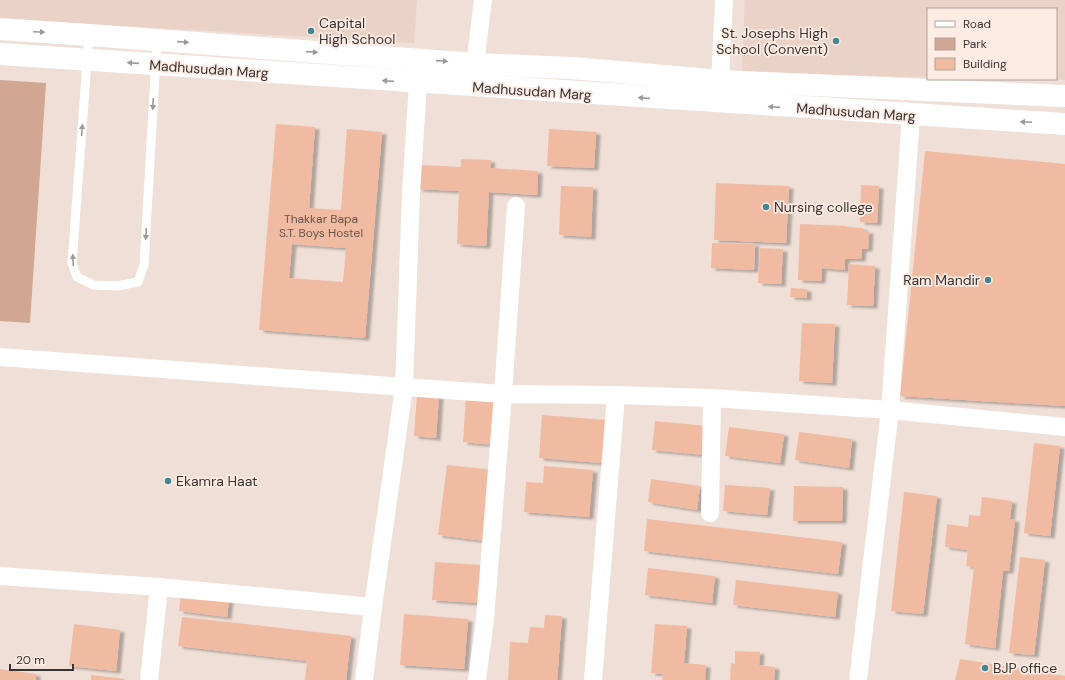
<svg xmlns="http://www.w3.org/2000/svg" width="1065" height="680" font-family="'DM Sans',sans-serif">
<defs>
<filter id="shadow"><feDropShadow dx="4.5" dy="2.5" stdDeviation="1" flood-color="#0004"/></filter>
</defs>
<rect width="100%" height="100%" fill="#efdfd7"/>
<g fill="#ead2c7">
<path d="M0 0H417L414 43 0 19Z"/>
<path d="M745 0H1065V80L1003 79H1056V9H928V77L742 73Z"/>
</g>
<path fill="#d1a793" d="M0 80 46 83 30 323 0 321Z"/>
<g fill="#f1bba2" fill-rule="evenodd" filter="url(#shadow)">
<path d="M276 124 315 127 309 208 341 210 347 129 382 132 365 338 259 330ZM292 244 346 248 343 282 289 278Z"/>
<path d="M549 129 596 132 594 168 547 166Z"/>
<path d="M925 151 1065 164V406L900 396Z"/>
<path d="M461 159 491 160 490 168 538 171 537 195 489 192 486 246 457 244 459 191 418 189 420 165 461 167Z"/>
<path d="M716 183 789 186 786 243 714 240Z"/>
<path d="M861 185 879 186 877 223 860 222Z"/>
<path d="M561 186 593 187 591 237 559 235Z"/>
<path d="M800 224 847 226V227L863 228V231H869L868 249H862L861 259H845V270L822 268 821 281 798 280Z"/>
<path d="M712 243 755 244 754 270 711 268Z"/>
<path d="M760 248 783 249 781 284 758 283Z"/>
<path d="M849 264 875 266 873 306 847 305Z"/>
<path d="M791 288 807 289V298L790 297Z"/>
<path d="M802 323 835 324 832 383 799 381Z"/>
<path d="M417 394 439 396 436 438 414 436Z"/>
<path d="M466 398 497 400 494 445 463 442Z"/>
<path d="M542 415 606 420 602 463 539 458Z"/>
<path d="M655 421 707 426 705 455 652 450Z"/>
<path d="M729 427 784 434 780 463 725 456Z"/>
<path d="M799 432 852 439 849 468 795 460Z"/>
<path d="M1034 443 1060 446 1050 536 1024 533Z"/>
<path d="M447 465 494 470 485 541 438 535Z"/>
<path d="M544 466 593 470 589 517 524 512 526 482 543 483Z"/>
<path d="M651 479 700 486 697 510 648 502Z"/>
<path d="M725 485 770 488 767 515 723 511Z"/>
<path d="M794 486 843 487 842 521H793Z"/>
<path d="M904 492 937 496 923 614 891 611Z"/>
<path d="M982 497 1012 501 1010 519 1015 520 1009 571H1003L995 648 965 644 974 567 966 566 968 550 945 547 947 524 968 527 969 515 980 516Z"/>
<path d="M647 519 842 542 838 574 644 551Z"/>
<path d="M1020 557 1045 560 1034 655 1009 653Z"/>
<path d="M435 562 481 565 478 603 432 600Z"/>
<path d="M648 568 715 576 712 603 645 595Z"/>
<path d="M736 580 838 592 835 617 733 605Z"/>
<path d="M181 593 229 599 227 617 179 611Z"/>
<path d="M404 614 468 619 464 669 400 665Z"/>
<path d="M545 615 562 616 557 680H508L510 642 528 643 530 627 544 628Z"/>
<path d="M182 617 351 636 346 680H305L307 661 178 646Z"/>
<path d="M74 624 120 630 116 671 69 666Z"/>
<path d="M655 624 687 626 684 663 706 665 705 680H662L663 674 651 673Z"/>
<path d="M735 651 760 652 759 665 775 667 774 680H730L731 663 735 664Z"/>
<path d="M960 659 1065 676V680H955Z"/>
<path d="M0 669 36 674V680H0Z"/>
<path d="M91 675 125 679 124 680H91Z"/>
</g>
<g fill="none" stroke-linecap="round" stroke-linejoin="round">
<path stroke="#fff" stroke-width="9" d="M89 35 72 263 77 277 93 285 117 286 138 282 144 265 157 40"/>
<g stroke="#fff" stroke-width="18">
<path d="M475 64 483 0"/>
<path d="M720 81 724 0"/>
<path d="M0 357 404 387 503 394 516 206"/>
<path d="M710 513 712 398"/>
<path d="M0 576 159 587"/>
<path d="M149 680 159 587 373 607"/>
<path d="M364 680 373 607 404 387 411 193 418 83"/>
<path d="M477 680 485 619 503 394 616 395 712 398 890 410 1065 427"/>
<path d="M593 680 616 395"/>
<path d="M858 680 890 410 911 115"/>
</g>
<g stroke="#fff" stroke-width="22">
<path d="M0 29 89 35 475 64 571 68 631 73 720 81 1065 96"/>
<path d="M0 54C355 80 710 104 1065 124"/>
</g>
</g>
<defs><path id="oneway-solid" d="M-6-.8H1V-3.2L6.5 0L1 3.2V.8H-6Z"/></defs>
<g fill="#9c9998">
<use href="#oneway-solid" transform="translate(39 32) rotate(3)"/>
<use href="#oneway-solid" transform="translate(183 42) rotate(4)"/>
<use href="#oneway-solid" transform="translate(312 52) rotate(4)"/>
<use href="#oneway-solid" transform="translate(442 61) rotate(4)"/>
<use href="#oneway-solid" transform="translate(133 63) rotate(-176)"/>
<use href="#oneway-solid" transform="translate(388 81) rotate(-176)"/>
<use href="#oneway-solid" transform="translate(644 98) rotate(-176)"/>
<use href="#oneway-solid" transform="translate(153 104) rotate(93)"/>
<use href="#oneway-solid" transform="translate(774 107) rotate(-176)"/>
<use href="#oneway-solid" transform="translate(1026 122) rotate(-177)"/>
<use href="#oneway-solid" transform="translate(82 130) rotate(-86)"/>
<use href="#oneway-solid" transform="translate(146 234) rotate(93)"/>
<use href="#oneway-solid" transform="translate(73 260) rotate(-93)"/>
</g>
<g fill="#428793" stroke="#fdece4" stroke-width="1.5">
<circle cx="311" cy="31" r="4"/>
<circle cx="836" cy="41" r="4"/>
<circle cx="766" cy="207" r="4"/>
<circle cx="988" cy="280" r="4"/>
<circle cx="168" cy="481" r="4"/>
<circle cx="985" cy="668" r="4"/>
</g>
<g text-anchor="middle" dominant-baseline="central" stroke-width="3.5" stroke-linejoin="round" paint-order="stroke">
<g font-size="12" fill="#67554c">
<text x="321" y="219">Thakkar Bapa<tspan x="321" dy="14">S.T. Boys Hostel</tspan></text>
</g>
<g font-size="14" fill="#393330" stroke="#fdece4" text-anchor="start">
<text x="319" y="23">Capital<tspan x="319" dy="16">High School</tspan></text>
<text x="828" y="33" text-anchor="end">St. Josephs High<tspan x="828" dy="16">School (Convent)</tspan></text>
<text x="774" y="207">Nursing college</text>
<text x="980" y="280" text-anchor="end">Ram Mandir</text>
<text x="176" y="481">Ekamra Haat</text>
<text x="993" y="668">BJP office</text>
</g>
<g font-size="14" fill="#393330" stroke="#fdece4">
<text transform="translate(209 69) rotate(4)">Madhusudan Marg</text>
<text transform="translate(532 91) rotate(4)">Madhusudan Marg</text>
<text transform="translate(856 112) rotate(4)">Madhusudan Marg</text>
</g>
</g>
<rect x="927" y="8" width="130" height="72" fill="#fdece4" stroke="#afa29c"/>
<rect x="935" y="21" width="20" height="6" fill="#ffffff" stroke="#afa29c"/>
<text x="963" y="28" font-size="12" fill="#393330">Road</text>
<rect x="935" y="38" width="20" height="12" fill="#d1a793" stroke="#afa29c"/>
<text x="963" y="48" font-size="12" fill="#393330">Park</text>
<rect x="935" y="58" width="20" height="12" fill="#f1bba2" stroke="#afa29c"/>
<text x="963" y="68" font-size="12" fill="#393330">Building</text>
<path d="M10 664v6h63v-6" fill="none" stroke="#393330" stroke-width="2"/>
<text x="16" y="664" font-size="12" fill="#393330" stroke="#fdece4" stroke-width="3" paint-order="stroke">20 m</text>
</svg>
